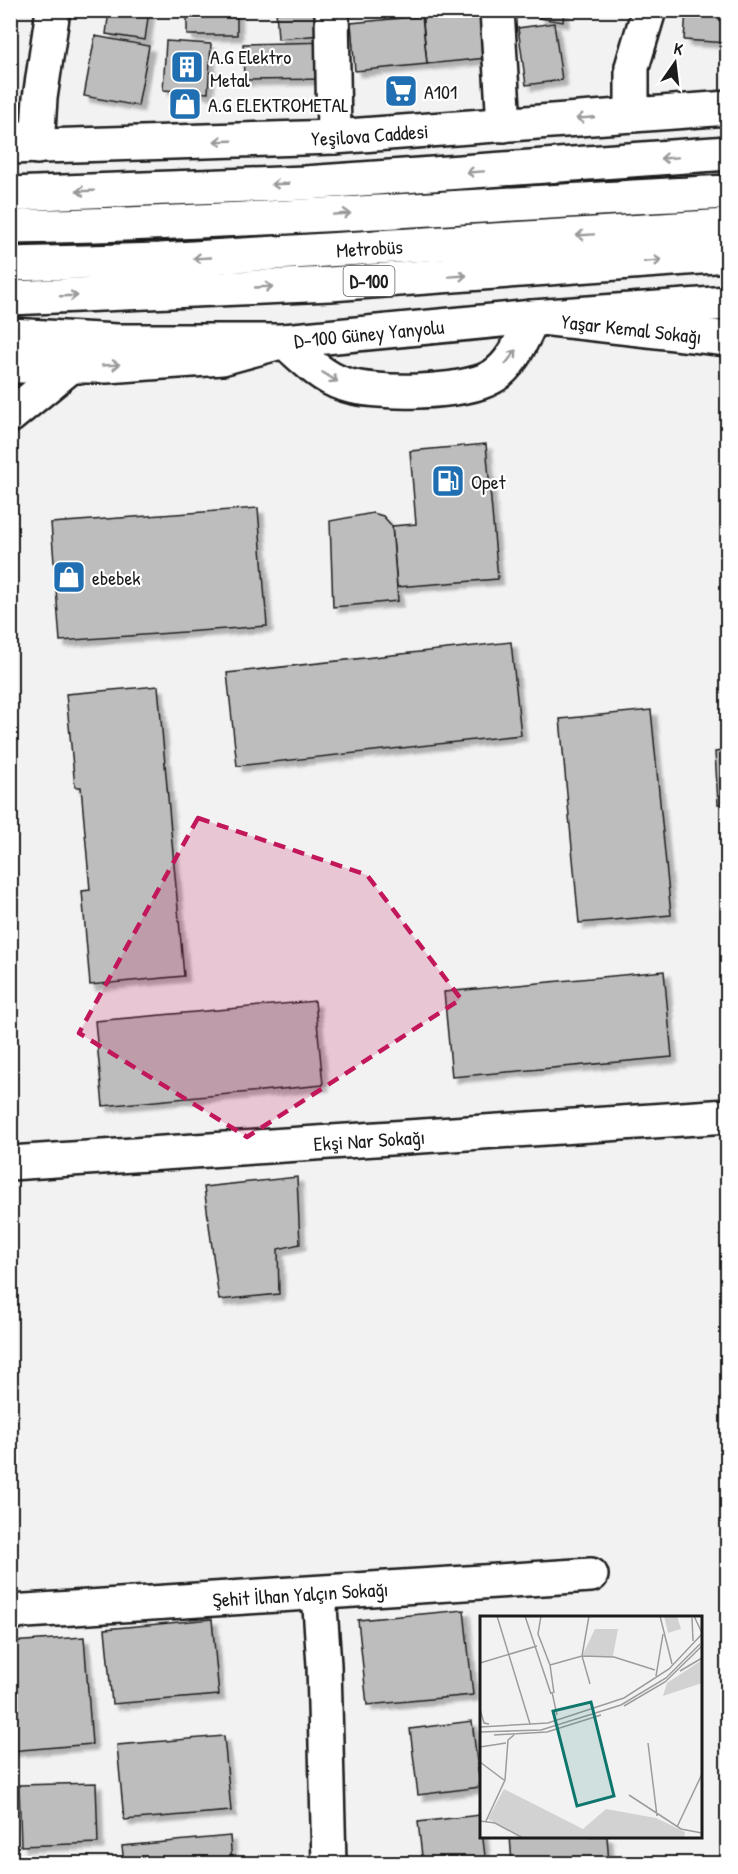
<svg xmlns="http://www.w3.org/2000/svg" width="738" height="1874" font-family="'Patrick Hand',sans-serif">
<defs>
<filter id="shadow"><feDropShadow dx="5.5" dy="5.5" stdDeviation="1.5" flood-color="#0004"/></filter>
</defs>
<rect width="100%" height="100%" fill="#f2f2f2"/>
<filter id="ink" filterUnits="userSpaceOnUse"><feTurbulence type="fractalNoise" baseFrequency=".0167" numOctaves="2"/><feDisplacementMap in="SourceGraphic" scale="12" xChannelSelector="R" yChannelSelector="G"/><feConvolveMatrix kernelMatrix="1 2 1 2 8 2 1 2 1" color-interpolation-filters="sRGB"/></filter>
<g filter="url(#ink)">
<g fill="#bdbdbd" stroke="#1c1c1c" stroke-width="1.5" filter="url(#shadow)">
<path d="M109 10H149L145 40 106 34Z"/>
<rect x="187" y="10" width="50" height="25"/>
<path d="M276 10H329L331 34 278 39Z"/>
<path d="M422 10H493L497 57 427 64Z"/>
<path d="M541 10H564L563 22 539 18Z"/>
<path d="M686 10H728V43L684 40Z"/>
<path d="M422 16 427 64 355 71 351 23Z"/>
<path d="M554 23 562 80 526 85 518 28Z"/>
<path d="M95 36 149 46 138 106 84 96Z"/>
<path d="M166 41 211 44 208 93 163 90Z"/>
<path d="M332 42V79L244 80 243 44Z"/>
<path d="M486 444 498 579 397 587 392 526 416 524 410 451Z"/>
<path d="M258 508 267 626 60 641 51 523Z"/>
<path d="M373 513 383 516 392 526 398 601 333 607 330 521Z"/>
<path d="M511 642 521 735 237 766 227 673Z"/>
<path d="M158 686 184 976 90 985 82 891 90 890 81 787H75L66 694Z"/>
<path d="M651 710 671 915 579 923 560 719Z"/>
<path d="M721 734H728V819H725L724 803 718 804 715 752 722 751Z"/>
<path d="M664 971 672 1057 452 1077 444 992Z"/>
<path d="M315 1001 323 1085 103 1106 95 1021Z"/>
<path d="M297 1177 300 1244 278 1249 279 1294 219 1300 204 1187Z"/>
<path d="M464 1610 473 1695 367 1705 358 1620Z"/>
<path d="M212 1619 219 1695 112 1704 105 1629Z"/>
<path d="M84 1637 92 1744 10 1751V1642Z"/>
<path d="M472 1721 480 1787 418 1795 410 1729Z"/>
<path d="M224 1736 231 1811 124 1820 117 1745Z"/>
<path d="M96 1783 98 1843 21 1846 19 1785Z"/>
<path d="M480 1815 486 1864H423L418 1822Z"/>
<path d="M230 1836 232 1864H124L122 1846Z"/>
<path d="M510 1836H607L609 1864H512Z"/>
</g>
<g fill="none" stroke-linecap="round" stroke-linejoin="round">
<g stroke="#1c1c1c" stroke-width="38">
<g id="minor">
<path d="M332 10 334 137"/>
<path d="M497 10 504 125"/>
<path d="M632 115V67L649 10"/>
<path d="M11 135 37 147 40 98 53 10"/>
<path d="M10 227C250 223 488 204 728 192"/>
<path id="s1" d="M10 264 160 260 728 226"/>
<path id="s2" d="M284 341C301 356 321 377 343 384 375 395 463 394 492 377 513 365 523 337 533 317L728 339"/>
<path d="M10 416 71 366"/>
<path id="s3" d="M10 1163 728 1116"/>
<path d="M319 1593 324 1665 329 1864"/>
<path id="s4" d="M10 1612 591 1575"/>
</g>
</g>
<g stroke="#1c1c1c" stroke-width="38">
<g id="major">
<path id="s5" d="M10 147 334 137 728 108"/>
<path id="s6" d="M10 366H106L222 358 284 341 533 317 728 303"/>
</g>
</g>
<g stroke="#1c1c1c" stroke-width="38">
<g id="highway">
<path d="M10 194 305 183 728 153"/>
<path d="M10 298 330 284 728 255"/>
<path d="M10 335 117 341H284"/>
</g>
</g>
<use href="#minor" stroke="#fff" stroke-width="33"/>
<use href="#major" stroke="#fff" stroke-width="33"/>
<use href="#highway" stroke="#fff" stroke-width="33"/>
</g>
<defs><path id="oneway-shaft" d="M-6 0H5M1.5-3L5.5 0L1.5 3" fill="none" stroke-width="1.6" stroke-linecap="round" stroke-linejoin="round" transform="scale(1.5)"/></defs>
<g stroke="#999">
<use href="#oneway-shaft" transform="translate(585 118) rotate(175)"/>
<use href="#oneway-shaft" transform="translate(223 141) rotate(178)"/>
<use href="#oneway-shaft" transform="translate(669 158) rotate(176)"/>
<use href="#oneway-shaft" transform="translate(475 172) rotate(176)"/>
<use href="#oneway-shaft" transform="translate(280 184) rotate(178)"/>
<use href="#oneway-shaft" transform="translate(85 191) rotate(178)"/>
<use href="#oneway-shaft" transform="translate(342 214) rotate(-4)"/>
<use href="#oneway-shaft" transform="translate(585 235) rotate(176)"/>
<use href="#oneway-shaft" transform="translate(202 258) rotate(177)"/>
<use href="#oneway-shaft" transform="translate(653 261) rotate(-5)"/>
<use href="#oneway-shaft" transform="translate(458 276) rotate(-4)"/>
<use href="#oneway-shaft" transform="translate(264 287) rotate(-3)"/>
<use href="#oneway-shaft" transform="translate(69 296) rotate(-2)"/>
<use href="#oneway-shaft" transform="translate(511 357) rotate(-52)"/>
<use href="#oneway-shaft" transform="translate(111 365) rotate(-3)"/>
<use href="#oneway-shaft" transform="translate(330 377) rotate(32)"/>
</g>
</g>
<path fill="#c2185b" fill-opacity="0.2" stroke="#c2185b" stroke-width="4.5" stroke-dasharray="12 8" stroke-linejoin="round" d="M198 818 367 875 461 999 247 1137 79 1033Z"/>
<defs>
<g id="building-square" transform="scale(1.725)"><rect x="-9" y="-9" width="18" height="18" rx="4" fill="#1f6fb2" stroke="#fff"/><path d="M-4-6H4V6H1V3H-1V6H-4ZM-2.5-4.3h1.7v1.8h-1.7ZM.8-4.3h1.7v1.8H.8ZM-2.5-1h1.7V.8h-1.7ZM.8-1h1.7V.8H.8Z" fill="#fff"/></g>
<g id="supermarket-square" transform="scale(1.725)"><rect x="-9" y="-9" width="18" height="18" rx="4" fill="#1f6fb2" stroke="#fff"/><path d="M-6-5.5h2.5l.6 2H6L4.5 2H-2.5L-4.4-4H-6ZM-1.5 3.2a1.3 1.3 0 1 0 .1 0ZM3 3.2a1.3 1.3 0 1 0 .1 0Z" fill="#fff"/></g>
<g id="shop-square" transform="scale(1.725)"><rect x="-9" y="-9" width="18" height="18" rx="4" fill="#1f6fb2" stroke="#fff"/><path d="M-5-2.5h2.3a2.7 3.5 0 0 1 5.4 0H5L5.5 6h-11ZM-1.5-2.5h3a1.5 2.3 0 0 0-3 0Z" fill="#fff"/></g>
<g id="fuel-square" transform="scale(1.725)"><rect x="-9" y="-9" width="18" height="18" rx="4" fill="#1f6fb2" stroke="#fff"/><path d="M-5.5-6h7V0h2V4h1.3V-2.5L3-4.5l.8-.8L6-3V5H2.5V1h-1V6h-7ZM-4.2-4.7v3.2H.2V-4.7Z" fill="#fff"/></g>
</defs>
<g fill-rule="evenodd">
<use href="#building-square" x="187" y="67"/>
<use href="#supermarket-square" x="401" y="91"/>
<use href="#shop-square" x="185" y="104"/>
<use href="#fuel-square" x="448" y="481"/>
<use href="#shop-square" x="69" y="577"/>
</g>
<g text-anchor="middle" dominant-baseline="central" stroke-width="4.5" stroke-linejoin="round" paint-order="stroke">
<rect fill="#fff" stroke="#606060" stroke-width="1.5" x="343.5" y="266" width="51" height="30" rx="4.5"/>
<g font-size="18" font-weight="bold" fill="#1c1c1c">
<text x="369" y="281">D-100</text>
</g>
<g font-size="20" fill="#1c1c1c" stroke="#fff" text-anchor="start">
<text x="210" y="56">A.G Elektro<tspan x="210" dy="23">Metal</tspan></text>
<text x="424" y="91">A101</text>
<text x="208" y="104">A.G ELEKTROMETAL</text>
<text x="471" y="481">Opet</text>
<text x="92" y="577">ebebek</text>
</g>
<g font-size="20" fill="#1c1c1c" stroke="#fff">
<text stroke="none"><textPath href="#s5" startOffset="360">Yeşilova Caddesi</textPath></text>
<text stroke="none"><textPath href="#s1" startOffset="360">Metrobüs</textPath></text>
<text stroke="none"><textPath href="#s2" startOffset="398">Yaşar Kemal Sokağı</textPath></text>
<text stroke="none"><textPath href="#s6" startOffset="362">D-100 Güney Yanyolu</textPath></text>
<text stroke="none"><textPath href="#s3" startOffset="360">Ekşi Nar Sokağı</textPath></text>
<text stroke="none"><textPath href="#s4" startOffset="291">Şehit İlhan Yalçın Sokağı</textPath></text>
</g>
</g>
<g transform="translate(480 1616)">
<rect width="222" height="222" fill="#f2f2f2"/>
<path d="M184 0H197L201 13 188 17ZM222 44V67L183 80 187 67Z" fill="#d2d2d2"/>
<path d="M115 13H138L133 40H102Z" fill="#d2d2d2"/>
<path d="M24 173 103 213 126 193 176 202 205 216 204 222H44L8 203Z" fill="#d2d2d2"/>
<path fill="none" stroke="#9c9c9c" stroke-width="1.5" d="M17 0 50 108M45 0 71 78M61 0 58 18 70 49 74 77M109 0 102 40 110 68M180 0 192 48M214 0 222 17M212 2 213 25M0 47 57 30M70 49 102 40 134 41 175 54M200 55 222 42M176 60 183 18M72 76 77 99M144 90 185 66 222 30M0 93 4 107 9 108M0 111 68 107 144 82 189 53 222 18M0 116 61 114 141 89 186 62 220 28M14 119 67 116 121 99M168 127 177 200M0 131 26 127M0 146 24 164M149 179 201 213 222 217M0 205 15 207 43 222M6 205 25 164 28 124 34 119M197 211 222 158"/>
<path fill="#0f766e" fill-opacity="0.15" stroke="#0f766e" stroke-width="3" d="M111 86 134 180 97 190 73 95Z"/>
<rect width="222" height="222" fill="none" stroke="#1c1c1c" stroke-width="3"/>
</g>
<rect width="738" height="1874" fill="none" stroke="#fff" stroke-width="36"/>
<rect x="18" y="18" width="702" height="1838" fill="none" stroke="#1c1c1c" stroke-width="2" filter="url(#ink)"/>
<g transform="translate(675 63) rotate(14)" stroke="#ffffff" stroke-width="4.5" paint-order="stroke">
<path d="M0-4.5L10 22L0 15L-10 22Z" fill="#1c1c1c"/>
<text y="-9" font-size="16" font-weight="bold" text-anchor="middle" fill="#1c1c1c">K</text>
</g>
</svg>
